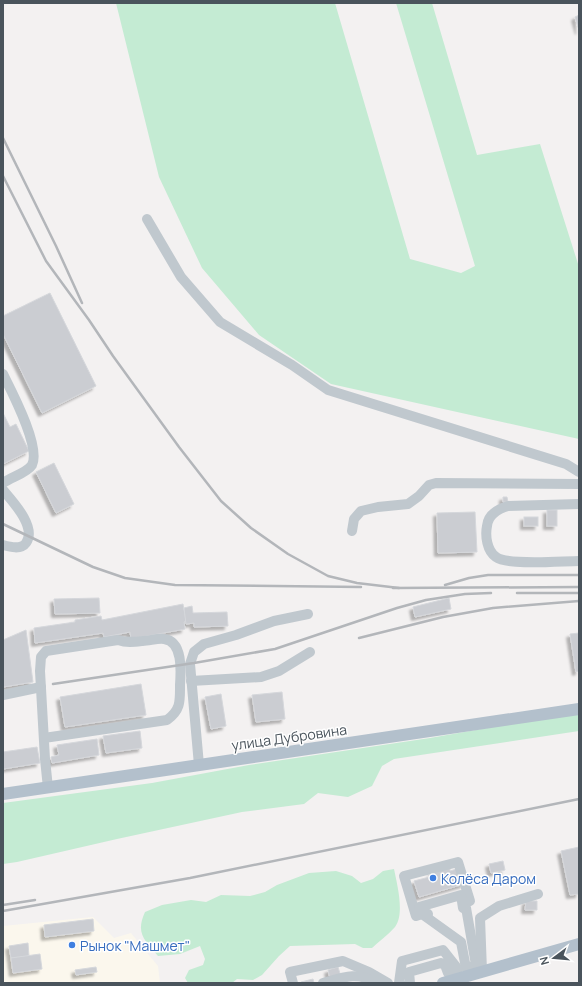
<svg xmlns="http://www.w3.org/2000/svg" width="582" height="986" font-family="Manrope,sans-serif">
<defs>
<filter id="shadow"><feDropShadow dx="-3.5" dy="3.5" stdDeviation="1" flood-color="#0004"/></filter>
</defs>
<rect width="100%" height="100%" fill="#f3f1f1"/>
<path fill="#fbf7ed" d="M93 917 114 938 131 933 158 966 160 983H3V926Z"/>
<g fill="#c4ebd3">
<path d="M116 3H335L410 259 461 273 475 266 396 3H432L477 155 540 144 579 267V439L331 384 259 335 202 268 159 177Z"/>
<path d="M579 712V731L394 759 382 766 372 786 348 797 318 793 304 804 242 812 117 839 17 862 3 864V803L152 783 249 765 430 738Z"/>
<path d="M394 869C397 884 405 914 395 927 388 935 379 941 372 948H363L355 944 290 946 279 956 262 975 253 980 237 979 232 983H188L185 978 189 970 203 965 205 959 200 946 180 954 158 956C145 940 135 934 145 912L162 905 191 900 206 902 221 895 250 896 265 892 277 885 309 873 336 871 352 876 361 883 373 879 383 871Z"/>
</g>
<g fill="#cbcdd2" stroke="#d5d7db" filter="url(#shadow)">
<path d="M579 15V31L575 17Z"/>
<path d="M50 293 96 386 42 413 3 334V316Z"/>
<path d="M3 413 10 427 16 424 29 451 3 464Z"/>
<path d="M54 463 74 504 56 513 36 472Z"/>
<path d="M503 497H507L508 502H503Z"/>
<rect x="547" y="510" width="10" height="16"/>
<path d="M475 512 477 552 438 553 437 513Z"/>
<rect x="524" y="517" width="14" height="9"/>
<path d="M99 598 100 613 55 614 54 599Z"/>
<path d="M449 598 451 609 415 617 413 607Z"/>
<path d="M183 604 186 621 184 622 185 629 131 639 130 632 104 637 103 633 35 643 34 628 75 622V620L101 616 102 620Z"/>
<path d="M192 606 193 613 227 612 228 626 194 627V623L186 624 184 608Z"/>
<path d="M26 630 33 682 3 687V640Z"/>
<path d="M579 633V671L576 672 570 634Z"/>
<path d="M141 684 146 715 65 727 60 697Z"/>
<path d="M282 692 285 719 256 722 252 695Z"/>
<path d="M221 694 226 726 211 729 205 697Z"/>
<path d="M140 731 142 748 106 753 103 736Z"/>
<path d="M97 739 99 755 52 763 51 757 59 755 57 745Z"/>
<path d="M37 747 40 763 3 769V752Z"/>
<path d="M579 847V894L570 895 561 851Z"/>
<path d="M503 861 505 870 491 873 489 864Z"/>
<path d="M450 868V871L460 868 464 884 419 897 414 881 433 876 431 873Z"/>
<path d="M526 901H537V910H525Z"/>
<path d="M93 919 94 931 45 937 44 925Z"/>
<path d="M28 943 29 956 11 958 9 946Z"/>
<path d="M40 954 42 969 13 973 11 958Z"/>
<path d="M96 967 97 972 76 975 75 970Z"/>
<path d="M338 967 343 983H331L328 970Z"/>
<path d="M313 979 314 983H302L301 982Z"/>
</g>
<g fill="none" stroke-linecap="round" stroke-linejoin="round">
<g stroke="#c0c8ce" stroke-width="10">
<path d="M147 219 181 277 220 322 292 365 328 390 566 464 579 472"/>
<path d="M3 374C12 392 41 447 32 465 27 473 11 477 3 483"/>
<path d="M3 490C13 502 37 527 26 543 21 550 10 547 3 545"/>
<path d="M579 504 508 506C498 509 488 515 487 526 485 536 487 551 496 557 508 566 562 561 579 561"/>
<path d="M352 531 354 519 361 511 378 507 408 504 419 496 429 485 436 483 579 484"/>
<path d="M191 681 261 677 279 671 310 652"/>
<path d="M3 695 41 687"/>
<path d="M44 738 167 720C181 710 180 701 180 685 181 671 183 641 164 639 158 638 149 641 143 641 134 642 127 643 118 640L46 651 41 657 40 671 45 759 48 788"/>
<path d="M199 765 190 664 194 652 204 644 236 635 274 621 308 614"/>
<path d="M458 862 470 901 465 902 476 965 466 968 461 942 422 914 416 916 404 876Z"/>
<path d="M428 914 419 907 461 895 463 908"/>
<path d="M482 971 480 918 499 906 538 894"/>
<path d="M293 983 290 972 343 961 369 972 388 983"/>
<path d="M323 983C341 978 358 971 374 982"/>
<path d="M399 983 402 961 443 950 458 969 448 973 445 965 441 963 409 972 410 983H409"/>
</g>
<g stroke="#b3c0cc" stroke-width="12">
<path d="M3 794 579 709"/>
<path d="M443 983 579 944"/>
</g>
<g stroke="#b3b6ba" stroke-width="2.5">
<path d="M3 138 56 246 82 303"/>
<path d="M3 176 46 261 89 320 113 356 179 447 221 501 251 528 288 554 328 576 357 583 399 588"/>
<path d="M3 524 93 567 125 578 175 585 361 587"/>
<path d="M445 585 469 578 488 575H579"/>
<path d="M393 588 579 587"/>
<path d="M517 593H579"/>
<path d="M359 638 443 617 493 608 579 601"/>
<path d="M53 684 194 663 275 649 397 608 426 600 465 594 491 593"/>
<path d="M3 905 35 900"/>
<path d="M3 911 190 878 579 799"/>
</g>
</g>
<g fill="#3f7fe0" stroke="#fff" stroke-width="1.5">
<circle cx="433" cy="878" r="4"/>
<circle cx="72" cy="945" r="4"/>
</g>
<g text-anchor="middle" dominant-baseline="central" stroke-width="3" stroke-linejoin="round" paint-order="stroke">
<g font-size="14" fill="#4a545c" stroke="#fff">
<text transform="translate(289 737) rotate(-8)">улица Дубровина</text>
</g>
<g font-size="14" fill="#366cbe" stroke="#fff" text-anchor="start">
<text x="441" y="878">Колёса Даром</text>
<text x="80" y="945">Рынок "Машмет"</text>
</g>
</g>
<rect width="582" height="986" fill="none" stroke="#4a545c" stroke-width="8"/>
<g transform="translate(554 958) rotate(254)" stroke="#ffffff" stroke-width="3" paint-order="stroke">
<path d="M0-3L7 15L0 10L-7 15Z" fill="#4a545c"/>
<text y="-6" font-size="11" font-weight="bold" text-anchor="middle" fill="#4a545c">N</text>
</g>
</svg>
